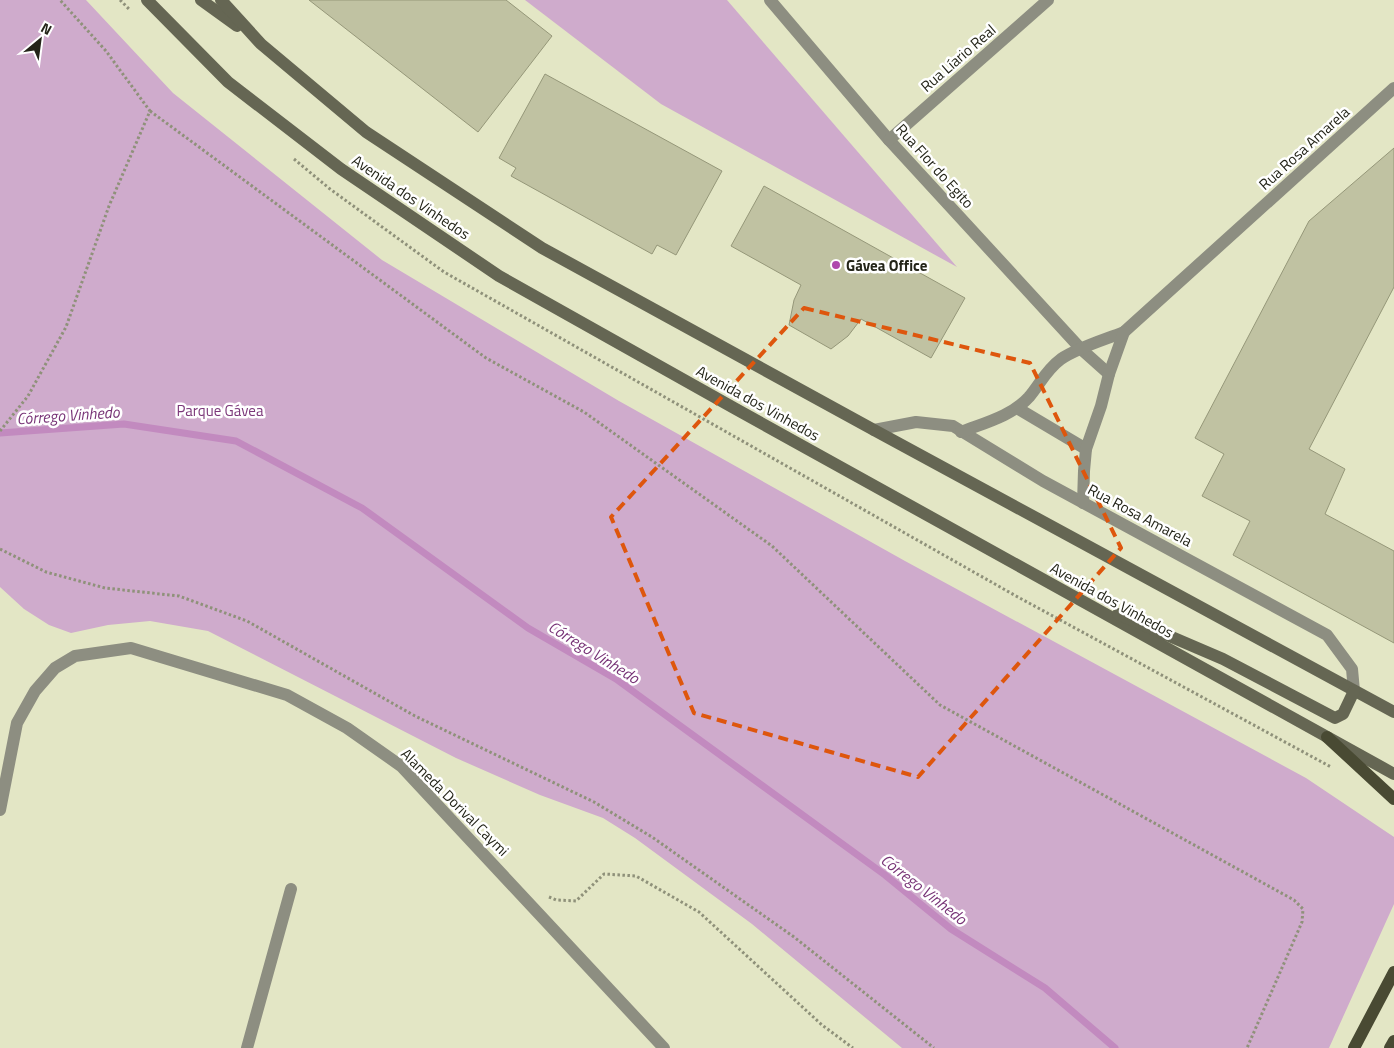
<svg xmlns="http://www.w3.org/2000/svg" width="1394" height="1048" font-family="'Titillium Web',sans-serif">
<rect width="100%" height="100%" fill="#e3e6c5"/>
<g fill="#cfabcc">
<path d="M0 0H86L173 93 382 260 619 401 905 561 1306 778 1394 837V904L1329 1048H902L752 924 635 838 603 818 540 795 456 758 208 631 150 621 108 625 71 633 49 625 24 609 0 587Z"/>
<path d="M525 0H727L957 267 661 104Z"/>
</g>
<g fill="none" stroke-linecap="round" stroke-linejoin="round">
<path stroke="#c28abf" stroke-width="7" d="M0 433 124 424 236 441 362 508 528 628 616 679 885 875 951 929 1045 988 1115 1048"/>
</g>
<g fill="#c0c2a2" stroke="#959779">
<path d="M309 0H506L552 36 478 132Z"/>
<path d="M545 74 722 171 676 255 657 245 652 254 511 176 516 168 499 158Z"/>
<path d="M1394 148V287L1309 449 1345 469 1325 514 1394 551V643L1233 555 1250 521 1202 496 1224 454 1195 438 1309 221Z"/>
<path d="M764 186 965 298 931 358 861 319 848 336 831 349 789 325 794 300 801 285 731 246Z"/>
</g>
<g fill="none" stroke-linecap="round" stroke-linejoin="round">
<g stroke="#8f917a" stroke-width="3" stroke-dasharray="2.5 2.5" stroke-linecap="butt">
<path d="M120 0 130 10"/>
<path d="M150 111 486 358 584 412 772 546 940 705 1294 900 1303 909 1302 922 1247 1048"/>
<path d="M294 159 330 189 444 272 1016 596 1331 767"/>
<path d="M0 431 28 396 66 327 109 206 150 111 106 51 60 0"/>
<path d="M0 549 46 572 105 588 179 596 247 621 415 716 594 802 652 837 794 937 934 1048"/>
<path d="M549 897 556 900 576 901 604 874 636 876 699 912 822 1025 853 1048"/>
</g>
<g stroke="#8d8e81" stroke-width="12">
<path d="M770 0 889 140 1081 349 1109 374"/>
<path d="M889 140 1048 0"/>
<path d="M1017 408 1086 449"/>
<path d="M874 430 916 422 953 426 1043 481 1327 635 1352 669 1354 691"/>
<path d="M961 432C984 423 1012 416 1029 397 1040 384 1046 370 1061 359 1079 347 1104 340 1124 332L1394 88"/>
<path d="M1083 503 1084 471 1086 449 1101 406 1109 374 1124 332"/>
<path d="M0 810 17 723 35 691 55 668 75 656 131 648 287 695 347 728 401 766 664 1048"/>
<path d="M247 1048 291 889"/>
</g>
<g stroke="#656653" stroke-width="12">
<path d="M147 0 228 82 341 169 499 276 734 408 1394 774"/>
<path d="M201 0 237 26"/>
<path d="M221 0 261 44 366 132 542 248 874 430 1394 712"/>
<path d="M1118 614 1223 659 1335 718 1343 714 1354 691"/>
</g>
<g stroke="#494a33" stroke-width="12">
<path d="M1327 737 1394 799"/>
<path d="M1354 1048 1394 972"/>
<path d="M1390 1048 1394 1041"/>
</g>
</g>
<path fill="none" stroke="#de560d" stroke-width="4" stroke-dasharray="10 6" stroke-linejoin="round" d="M804 308 1030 363 1121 548 918 777 694 713 611 517Z"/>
<circle fill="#af49ad" stroke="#fff" stroke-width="2" cx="836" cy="265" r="5"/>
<g text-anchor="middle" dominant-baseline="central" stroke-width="5" stroke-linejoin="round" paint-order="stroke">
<g font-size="15" fill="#232418" stroke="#fff">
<text transform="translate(958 58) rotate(-41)">Rua Líario Real</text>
<text transform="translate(1304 148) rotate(-42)">Rua Rosa Amarela</text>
<text transform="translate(935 166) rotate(48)">Rua Flor do Egito</text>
<text transform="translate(411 197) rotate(34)">Avenida dos Vinhedos</text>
<text transform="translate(758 403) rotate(29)">Avenida dos Vinhedos</text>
<text transform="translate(1140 515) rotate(28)">Rua Rosa Amarela</text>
<text transform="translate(1112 600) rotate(29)">Avenida dos Vinhedos</text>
<text transform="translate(455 802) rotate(45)">Alameda Dorival Caymi</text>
</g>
<g font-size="15" font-weight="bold" fill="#232418" stroke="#fff" text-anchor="start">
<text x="846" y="265">Gávea Office</text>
</g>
<g font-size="15" fill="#7c387a" stroke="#fff">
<text x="220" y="410">Parque Gávea</text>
</g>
<g font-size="16" font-style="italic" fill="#783477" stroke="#fff">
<text transform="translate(68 415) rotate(-4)">Córrego Vinhedo</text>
<text transform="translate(594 652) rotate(32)">Córrego Vinhedo</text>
<text transform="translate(924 889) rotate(38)">Córrego Vinhedo</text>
</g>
</g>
<g transform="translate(40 40) rotate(29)" stroke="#ffffff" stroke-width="4" paint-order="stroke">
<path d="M0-4L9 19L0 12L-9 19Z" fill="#232418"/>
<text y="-8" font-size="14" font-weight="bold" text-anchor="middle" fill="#232418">N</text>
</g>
</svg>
